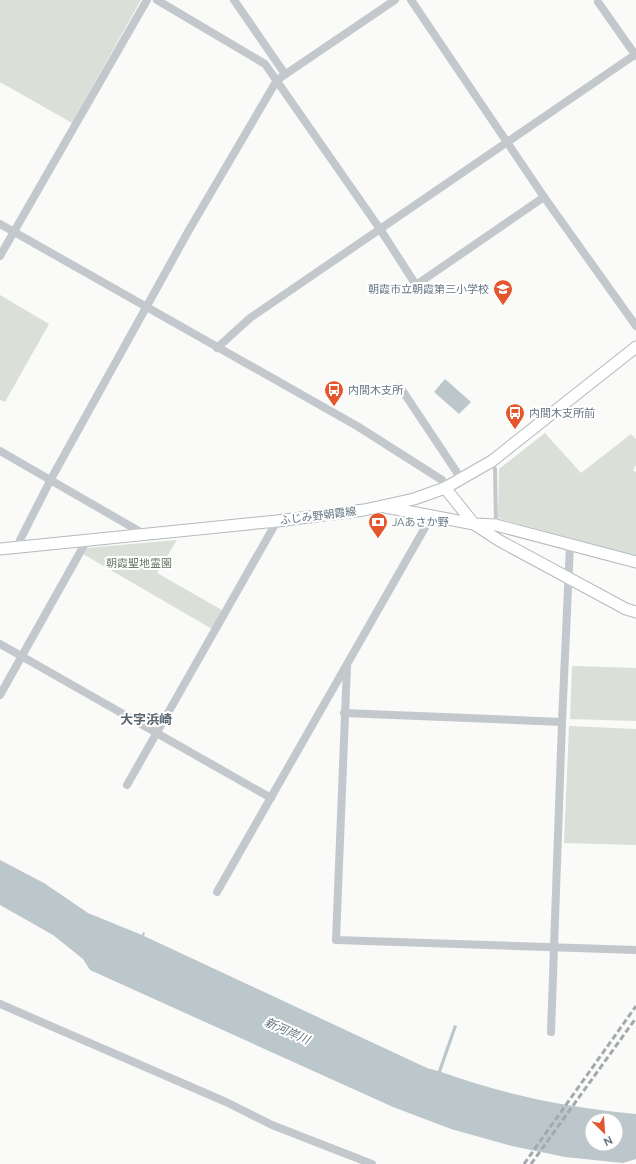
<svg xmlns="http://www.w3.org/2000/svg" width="636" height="1164" font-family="Raleway,'Noto Sans JP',sans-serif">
<rect width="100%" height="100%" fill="#fafaf8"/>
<g fill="#dadfd7">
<path d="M0 0H141L72 123 0 82Z"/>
<path d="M0 295 49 324 5 402 0 400Z"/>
<path d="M545 433 581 473 631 434 636 439V465L633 470 636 472V556L500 519 498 517 499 469Z"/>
<path d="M177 540 157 573 222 610 212 629 83 554 86 548Z"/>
<path d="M572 666 636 668V721L570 719Z"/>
<path d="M569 726 636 729V845L564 843Z"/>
</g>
<g fill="#bbc7cb" fill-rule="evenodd">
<path d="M445 379 471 402 459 414 434 392Z"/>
<path d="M0 860 44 883 88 913 142 935 143 932 145 933 144 936 427 1068 438 1071 454 1025 457 1026 441 1072C509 1096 565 1107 636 1114V1159L623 1163 565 1157 512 1146 451 1129 393 1107 90 970 83 959 53 935 0 905ZM592 1120H616V1144H592Z"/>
</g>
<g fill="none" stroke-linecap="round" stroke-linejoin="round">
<g stroke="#b3babf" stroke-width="13">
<g id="secondary">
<path d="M445 488 474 524 500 541 626 609 636 612"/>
<path d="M385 507 474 524 496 525 636 562"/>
<path d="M0 549 277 521 364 510 414 499 445 488 492 461 636 347"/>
</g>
</g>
<path stroke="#c3c8cc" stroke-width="4" d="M492 462 495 469 496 524"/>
<g stroke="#c3c8cc" stroke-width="8">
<path d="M157 0 265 64 380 229 416 285 544 197"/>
<path d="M234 0 285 74"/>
<path d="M411 0 544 197 636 326"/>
<path d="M598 2 636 56"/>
<path d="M0 224 357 426 442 480 445 488"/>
<path d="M0 256 147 0"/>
<path d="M217 348 250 318 636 54"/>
<path d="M400 387 458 474 460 481"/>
<path d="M0 451 144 534"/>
<path d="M19 547 20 540 51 479 189 230 277 80 395 0"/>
<path d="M0 644 271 798"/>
<path d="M347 666 336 940 636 950"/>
<path d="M0 695 87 540"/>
<path d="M344 713 562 722"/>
<path d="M127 785 277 521"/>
<path d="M217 892 431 517"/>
<path d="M0 1004 226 1102 272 1125 372 1164"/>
<path d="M551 1032 562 722 570 544"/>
</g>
<use href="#secondary" stroke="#fff" stroke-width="11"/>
<g stroke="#a2aab0" stroke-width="3" stroke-dasharray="6 3" stroke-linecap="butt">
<path d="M524 1164 636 1006"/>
<path d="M531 1164 636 1018"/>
</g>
</g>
<defs>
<g id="school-pin" transform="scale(1)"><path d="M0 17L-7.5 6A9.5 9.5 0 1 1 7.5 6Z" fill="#e4572e" stroke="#fff"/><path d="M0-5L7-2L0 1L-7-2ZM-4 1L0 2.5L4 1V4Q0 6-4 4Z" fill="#fff"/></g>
<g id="bus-pin" transform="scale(1)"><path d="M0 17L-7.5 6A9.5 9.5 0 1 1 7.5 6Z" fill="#e4572e" stroke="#fff"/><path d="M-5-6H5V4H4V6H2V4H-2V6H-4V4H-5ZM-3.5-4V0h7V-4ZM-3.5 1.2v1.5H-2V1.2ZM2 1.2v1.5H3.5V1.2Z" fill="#fff"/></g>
<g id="bank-pin" transform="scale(1)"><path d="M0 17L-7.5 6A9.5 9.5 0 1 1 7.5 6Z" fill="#e4572e" stroke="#fff"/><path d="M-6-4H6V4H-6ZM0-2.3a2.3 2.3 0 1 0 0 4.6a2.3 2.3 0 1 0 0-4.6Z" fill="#fff"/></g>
</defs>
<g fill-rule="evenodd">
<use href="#school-pin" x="503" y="289"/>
<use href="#bus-pin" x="334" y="390"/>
<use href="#bus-pin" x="515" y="413"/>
<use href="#bank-pin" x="378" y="522"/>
</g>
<g text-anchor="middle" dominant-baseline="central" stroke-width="4" stroke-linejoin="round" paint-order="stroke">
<g font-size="11" fill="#657683" stroke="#fff" text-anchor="start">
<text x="489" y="289" text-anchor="end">朝霞市立朝霞第三小学校</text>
<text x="348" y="390">内間木支所</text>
<text x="529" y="413">内間木支所前</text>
<text x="392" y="522">JAあさか野</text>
</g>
<g font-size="11" fill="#657683" stroke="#fff">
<text transform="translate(318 516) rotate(-7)">ふじみ野朝霞線</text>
</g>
<g font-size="11" fill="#687a64" stroke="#fff">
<text x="139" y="563">朝霞聖地霊園</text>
</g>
<g font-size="12" font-style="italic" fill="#60757c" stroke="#fff">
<text transform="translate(287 1031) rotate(24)">新河岸川</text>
</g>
<g font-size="13" font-weight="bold" fill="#57646e" stroke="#fff">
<text x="146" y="719">大字浜崎</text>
</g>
</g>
<g transform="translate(604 1132) rotate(155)"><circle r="19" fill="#ffffff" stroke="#c1c8cd"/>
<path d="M0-3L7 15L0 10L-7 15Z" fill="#e4572e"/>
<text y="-6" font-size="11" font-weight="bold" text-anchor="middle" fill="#657683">N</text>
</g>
</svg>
